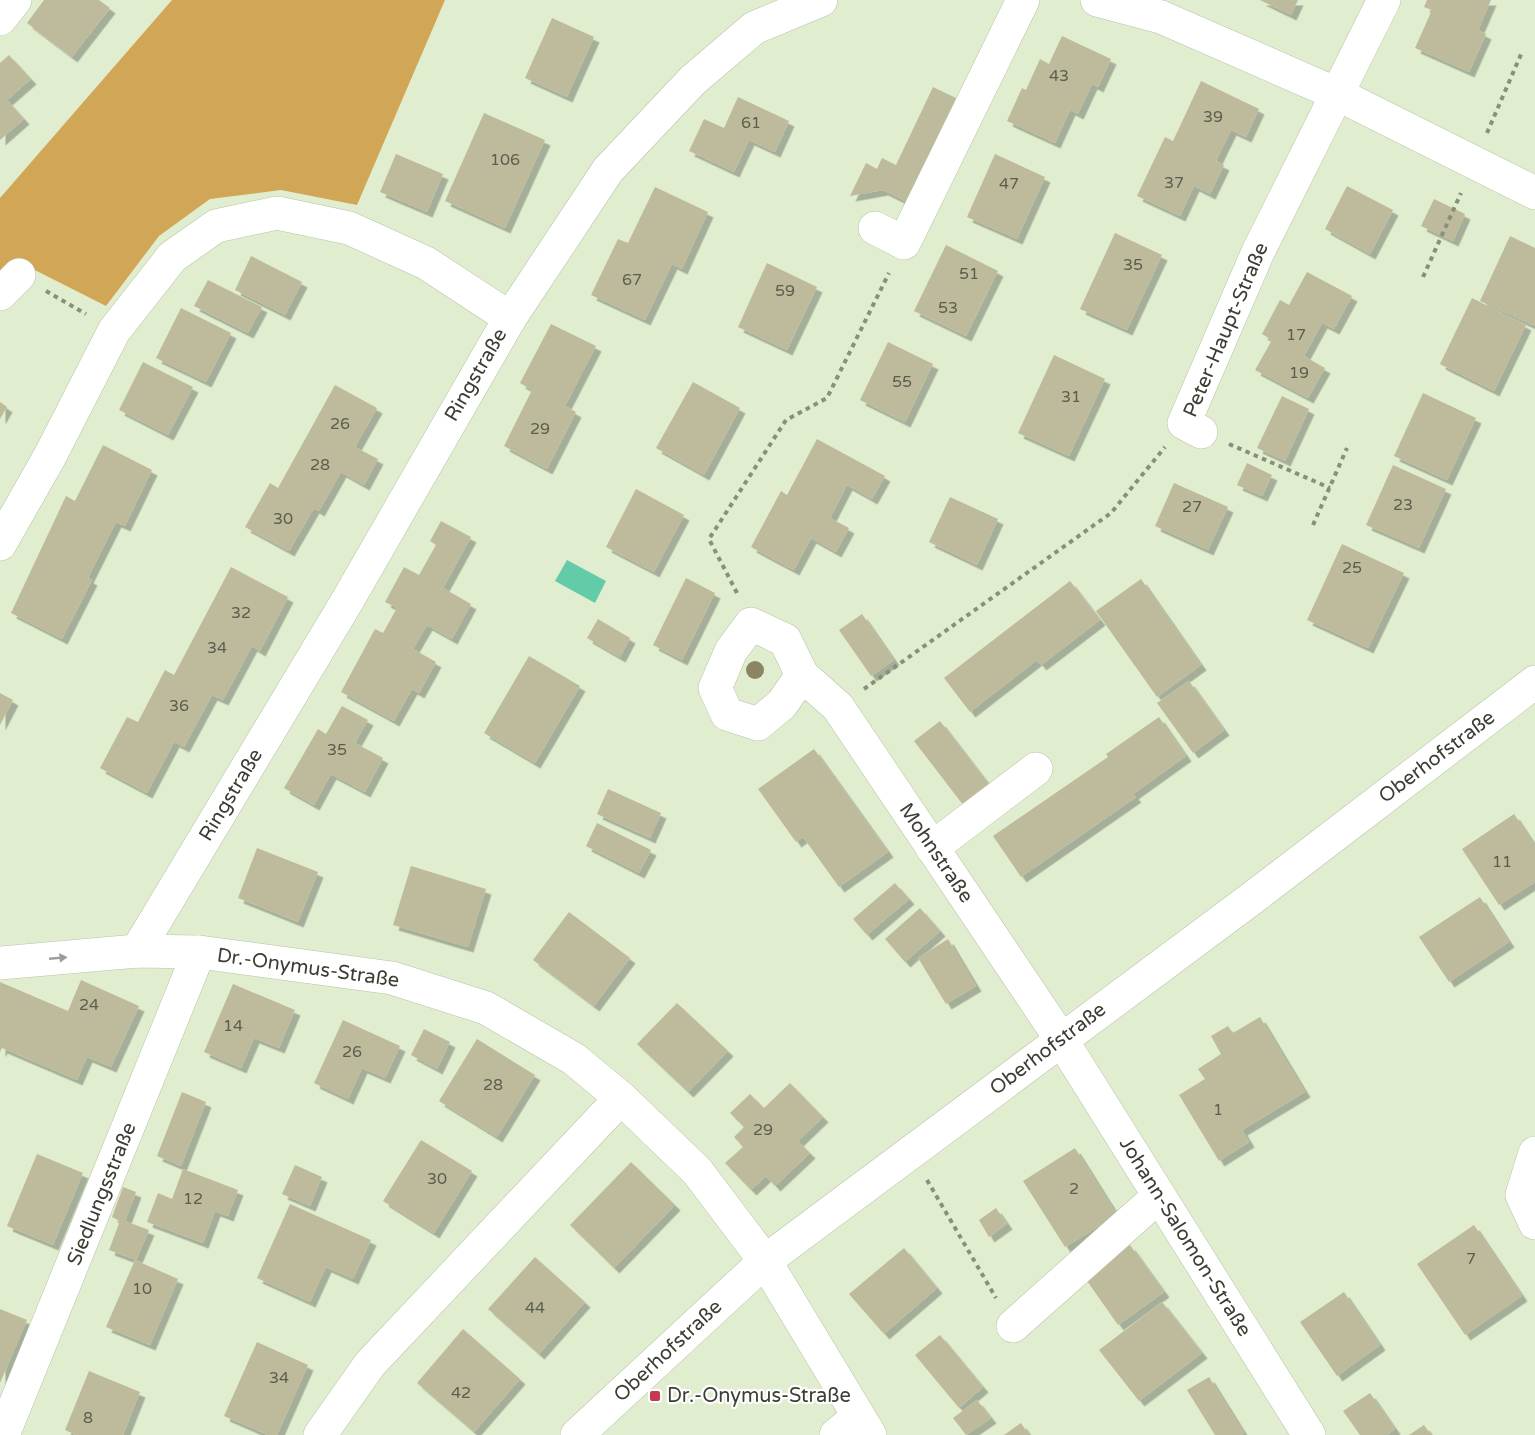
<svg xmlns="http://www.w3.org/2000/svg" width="1535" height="1435" font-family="'Varela Round',sans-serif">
<defs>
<filter id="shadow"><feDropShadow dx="5.5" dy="5.5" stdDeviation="0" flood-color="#0004"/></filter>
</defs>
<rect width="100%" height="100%" fill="#e1edcf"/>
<path fill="#d1a757" d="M172 0H445L357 205 281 190 210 199 159 236 106 306 15 260 0 275V198Z"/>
<path fill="#64cba8" d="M567 560 606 581 595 603 555 581Z"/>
<g fill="#bdbb9c" filter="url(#shadow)">
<path d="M44 0H99L110 8 72 57 27 23Z"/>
<path d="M1260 0H1298L1291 15Z"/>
<path d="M1427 0H1491L1478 30 1486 34 1469 72 1415 48 1432 10 1424 7Z"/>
<path d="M552 18 594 37 567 97 525 78Z"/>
<path d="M1062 36 1111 59 1098 87 1092 84 1078 114 1070 110 1055 143 1007 121 1022 88 1026 90 1040 59 1049 64Z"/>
<path d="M9 55 31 79 7 100 24 119 0 140V63Z"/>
<path d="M1201 81 1259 109 1246 137 1231 130 1216 161 1224 165 1210 194 1194 186 1180 216 1137 196 1165 137 1173 141Z"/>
<path d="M933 87 956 98 907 202 883 190 850 196 866 163 877 169 882 158 896 165Z"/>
<path d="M738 97 789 121 775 152 749 140 734 172 689 151 704 119 724 128Z"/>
<path d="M484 113 545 140 505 228 445 201Z"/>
<path d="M396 154 443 174 427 212 380 192Z"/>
<path d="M995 154 1045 177 1017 239 967 217Z"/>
<path d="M1347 186 1393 210 1370 254 1325 229Z"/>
<path d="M655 187 708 212 682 269 672 264 645 320 591 295 618 239 628 243Z"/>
<path d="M1434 199 1465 214 1453 241 1421 226Z"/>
<path d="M1115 233 1162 255 1127 330 1080 309Z"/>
<path d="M1510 236 1535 248V326L1480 301Z"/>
<path d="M946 245 998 271 966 336 914 311Z"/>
<path d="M251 256 302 282 285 315 235 290Z"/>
<path d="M767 263 817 287 787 350 738 327Z"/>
<path d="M1307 272 1352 296 1334 329 1322 323 1304 356 1325 368 1308 398 1255 370 1272 340 1262 334 1280 300 1289 305Z"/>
<path d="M208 280 262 307 248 333 194 306Z"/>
<path d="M1472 298 1526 325 1494 391 1440 364Z"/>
<path d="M181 308 231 333 206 382 156 358Z"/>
<path d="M551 324 596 346 565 406 576 412 547 469 504 446 532 390 520 383Z"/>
<path d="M888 342 933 364 905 422 860 400Z"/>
<path d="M1054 355 1105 379 1069 456 1018 433Z"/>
<path d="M143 362 193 387 168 435 119 410Z"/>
<path d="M693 382 740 408 704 475 656 448Z"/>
<path d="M335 385 377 408 355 447 378 459 364 485 341 472 319 511 314 508 289 551 245 527 270 483 278 488Z"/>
<path d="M1423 393 1476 418 1447 480 1394 456Z"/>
<path d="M1282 396 1309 409 1285 461 1257 448Z"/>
<path d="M0 402 7 407 0 419Z"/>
<path d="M817 439 885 476 872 499 847 485 830 518 849 528 836 552 811 538 794 570 751 547 781 491 787 495Z"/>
<path d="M103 445 152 470 125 526 116 522 88 578 92 580 62 639 11 613 66 496 75 501Z"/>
<path d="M1247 463 1272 475 1262 496 1237 485Z"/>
<path d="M1393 465 1446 489 1419 548 1366 525Z"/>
<path d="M1174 483 1228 507 1208 550 1155 526Z"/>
<path d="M636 489 684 515 654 572 606 547Z"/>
<path d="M950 497 998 519 977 565 929 542Z"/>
<path d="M441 521 471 537 443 588 471 604 452 639 427 625 413 649 436 662 419 693 412 689 394 721 341 692 375 629 383 633 397 608 385 602 404 567 419 575 436 545 430 541Z"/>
<path d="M1342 544 1404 573 1368 648 1307 620Z"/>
<path d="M231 567 288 597 260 651 252 646 223 700 212 695 184 747 174 742 147 793 100 768 127 717 138 722 165 670 174 675Z"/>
<path d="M686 578 715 593 682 660 653 645Z"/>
<path d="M1141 579 1201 665 1157 697 1096 611Z"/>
<path d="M1070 581 1100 620 1041 665 1037 660 970 712 944 678Z"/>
<path d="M862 614 894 660 871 676 839 630Z"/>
<path d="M598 619 630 638 620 657 587 638Z"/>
<path d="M529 656 580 686 535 763 484 733Z"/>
<path d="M1189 681 1224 730 1193 753 1157 703Z"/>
<path d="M0 693 13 700 0 725Z"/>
<path d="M342 706 368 720 355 743 383 758 365 792 331 774 314 805 284 788 318 729 326 734Z"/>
<path d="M1159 717 1186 756 1133 794 1136 797 1021 877 993 836 1108 757 1106 754Z"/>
<path d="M940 721 993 790 967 810 914 741Z"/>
<path d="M814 749 888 852 839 887 803 837 796 842 758 789Z"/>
<path d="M608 789 661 813 650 838 597 814Z"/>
<path d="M1514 814 1535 846V882L1499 905 1462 849Z"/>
<path d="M597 823 651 850 639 873 586 846Z"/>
<path d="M257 848 318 872 298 922 238 898Z"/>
<path d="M411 866 486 889 468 947 393 925Z"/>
<path d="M895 883 909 899 867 935 853 919Z"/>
<path d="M1480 897 1509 942 1449 982 1419 937Z"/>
<path d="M920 908 940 931 905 962 885 939Z"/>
<path d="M569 912 630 958 594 1006 533 960Z"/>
<path d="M948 939 976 986 946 1004 918 958Z"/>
<path d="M81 980 139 1006 111 1067 87 1057 77 1080 2 1048 0 1052V982L68 1011Z"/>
<path d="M233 984 295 1010 279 1048 254 1038 241 1068 204 1052Z"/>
<path d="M677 1003 728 1051 688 1092 637 1044Z"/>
<path d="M1260 1017 1305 1092 1242 1130 1249 1142 1219 1161 1179 1095 1205 1079 1198 1069 1221 1054 1211 1036 1228 1026 1233 1033Z"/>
<path d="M343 1020 400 1046 385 1078 362 1068 348 1099 314 1083Z"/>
<path d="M424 1029 450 1042 437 1069 411 1055Z"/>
<path d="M477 1039 535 1075 497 1137 439 1101Z"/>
<path d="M790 1083 823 1117 798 1141 810 1153 775 1186 766 1176 751 1190 725 1163 743 1147 734 1137 744 1127 730 1113 750 1094 764 1108Z"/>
<path d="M182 1092 206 1102 181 1166 157 1156Z"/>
<path d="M421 1140 472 1171 434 1233 383 1201Z"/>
<path d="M1075 1148 1117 1215 1065 1247 1023 1181Z"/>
<path d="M37 1154 83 1173 53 1245 7 1226Z"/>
<path d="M631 1162 675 1205 614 1268 570 1225Z"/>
<path d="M295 1165 322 1177 310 1206 282 1194Z"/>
<path d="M183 1169 238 1190 228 1216 215 1211 203 1243 147 1222 158 1193 172 1199Z"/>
<path d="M123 1187 136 1192 125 1221 149 1230 136 1260 109 1250 120 1221 112 1217Z"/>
<path d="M290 1204 371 1240 353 1279 326 1267 310 1302 257 1278Z"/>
<path d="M996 1208 1007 1224 989 1237 979 1220Z"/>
<path d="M1474 1225 1522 1296 1465 1335 1417 1264Z"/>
<path d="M1130 1245 1164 1292 1118 1325 1085 1278Z"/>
<path d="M904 1248 937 1288 884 1334 849 1294Z"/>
<path d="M535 1257 585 1302 539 1354 488 1309Z"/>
<path d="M135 1260 178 1279 150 1345 106 1327Z"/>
<path d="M1344 1292 1380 1345 1337 1376 1300 1322Z"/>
<path d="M1162 1302 1202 1353 1139 1401 1099 1350Z"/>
<path d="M0 1309 27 1320 0 1383Z"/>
<path d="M463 1329 520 1379 474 1432 417 1383Z"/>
<path d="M940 1335 983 1387 959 1408 915 1355Z"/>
<path d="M257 1342 308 1365 277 1435H268L224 1416Z"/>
<path d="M89 1371 140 1392 123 1435H76L65 1430Z"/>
<path d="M1209 1377 1244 1433 1242 1435H1215L1187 1390Z"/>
<path d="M1370 1393 1395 1429 1387 1435H1360L1343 1411Z"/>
<path d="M977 1400 991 1418 966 1435 953 1418Z"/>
<path d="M1021 1423 1029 1435H1004Z"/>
<path d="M1424 1425 1431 1435H1409Z"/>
</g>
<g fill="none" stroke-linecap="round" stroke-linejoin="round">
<g stroke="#b7c3a6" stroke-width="34">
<g id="minor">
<path d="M1097 0 1161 17 1337 94 1535 193"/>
<path d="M0 19 15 0"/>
<path d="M875 228 904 243 1023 0"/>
<path d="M0 294 19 275"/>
<path d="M1201 432 1184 423 1258 252 1384 0"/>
<path d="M0 544 50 456 114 331 172 257 216 226 277 213 349 228 426 263 510 318"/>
<path d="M751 624 785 640 802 675 782 704 758 724 727 714 715 688 731 651Z"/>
<path d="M802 675 838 707 1061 1039 1309 1435"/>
<path d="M932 848 1036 769"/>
<path d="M137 951 346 603 510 318 608 170 693 80 754 28 821 0"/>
<path d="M0 963 137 951 199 952 392 978 486 1008 574 1059 621 1098 697 1171 765 1261 870 1435"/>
<path d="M1535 1153 1522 1195 1535 1223"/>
<path d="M1013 1326 1159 1196"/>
<path d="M3 1435 199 952"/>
<path d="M320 1435 370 1364 621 1098"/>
<path d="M577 1435 765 1261 1251 899 1535 682"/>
<path d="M836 1435 858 1417"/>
</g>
</g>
<g stroke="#88907c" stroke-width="4" stroke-dasharray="4.5 4.5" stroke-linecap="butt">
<path d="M1487 133 1522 52"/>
<path d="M1423 277 1461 193"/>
<path d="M46 291 86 314"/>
<path d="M1229 444 1330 488"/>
<path d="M1313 525 1347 448"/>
<path d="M737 593 709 539 786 420 827 398 889 273"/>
<path d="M864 689 1111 513 1165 447"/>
<path d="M927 1180 996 1298"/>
</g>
<use href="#minor" stroke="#fff" stroke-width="33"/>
</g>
<circle fill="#8a8664" cx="755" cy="670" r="9"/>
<defs><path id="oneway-solid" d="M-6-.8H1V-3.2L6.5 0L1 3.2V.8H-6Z" transform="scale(1.5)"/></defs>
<use fill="#9c9f99" href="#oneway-solid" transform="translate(58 958) rotate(-5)"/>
<rect fill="#c8384e" stroke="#fff" stroke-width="2" x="649" y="1390" width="12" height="12" rx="3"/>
<g text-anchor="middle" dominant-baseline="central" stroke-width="4.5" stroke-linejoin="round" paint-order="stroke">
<g font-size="16" fill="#5b5e4d">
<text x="1059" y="76">43</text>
<text x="1213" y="117">39</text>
<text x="751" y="123">61</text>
<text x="505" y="160">106</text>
<text x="1174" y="183">37</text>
<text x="1009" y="184">47</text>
<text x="1133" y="265">35</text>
<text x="969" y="274">51</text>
<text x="632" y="280">67</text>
<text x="785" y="291">59</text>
<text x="948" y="308">53</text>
<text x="1296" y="335">17</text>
<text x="1299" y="373">19</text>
<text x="902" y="382">55</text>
<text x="1071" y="397">31</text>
<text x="340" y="424">26</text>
<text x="540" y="429">29</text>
<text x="320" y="465">28</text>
<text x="1403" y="505">23</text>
<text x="1192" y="507">27</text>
<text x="283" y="519">30</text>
<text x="1352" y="568">25</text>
<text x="241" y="613">32</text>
<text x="217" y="648">34</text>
<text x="179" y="706">36</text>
<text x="337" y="750">35</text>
<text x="1502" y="862">11</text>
<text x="89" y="1005">24</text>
<text x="233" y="1026">14</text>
<text x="352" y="1052">26</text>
<text x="493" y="1085">28</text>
<text x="1218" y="1110">1</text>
<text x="763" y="1130">29</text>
<text x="437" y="1179">30</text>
<text x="1074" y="1189">2</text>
<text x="193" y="1199">12</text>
<text x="1471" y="1259">7</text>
<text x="142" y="1289">10</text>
<text x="535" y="1308">44</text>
<text x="279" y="1378">34</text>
<text x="461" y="1393">42</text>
<text x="88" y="1418">8</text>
</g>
<g font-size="20" fill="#3a3f33" stroke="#fff">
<text transform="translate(1226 330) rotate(-67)">Peter-Haupt-Straße</text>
<text transform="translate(476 375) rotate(-60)">Ringstraße</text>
<text transform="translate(1437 757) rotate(-37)">Oberhofstraße</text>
<text transform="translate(231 795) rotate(-59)">Ringstraße</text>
<text transform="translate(936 853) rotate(56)">Mohnstraße</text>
<text transform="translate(308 968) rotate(8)">Dr.-Onymus-Straße</text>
<text transform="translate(1048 1049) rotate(-37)">Oberhofstraße</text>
<text transform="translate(102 1194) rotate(-68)">Siedlungsstraße</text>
<text transform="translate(1185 1237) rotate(58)">Johann-Salomon-Straße</text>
<text transform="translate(668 1351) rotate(-43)">Oberhofstraße</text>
</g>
<g font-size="20" fill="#3a3f33" stroke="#fff" text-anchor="start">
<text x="667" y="1396">Dr.-Onymus-Straße</text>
</g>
</g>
</svg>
